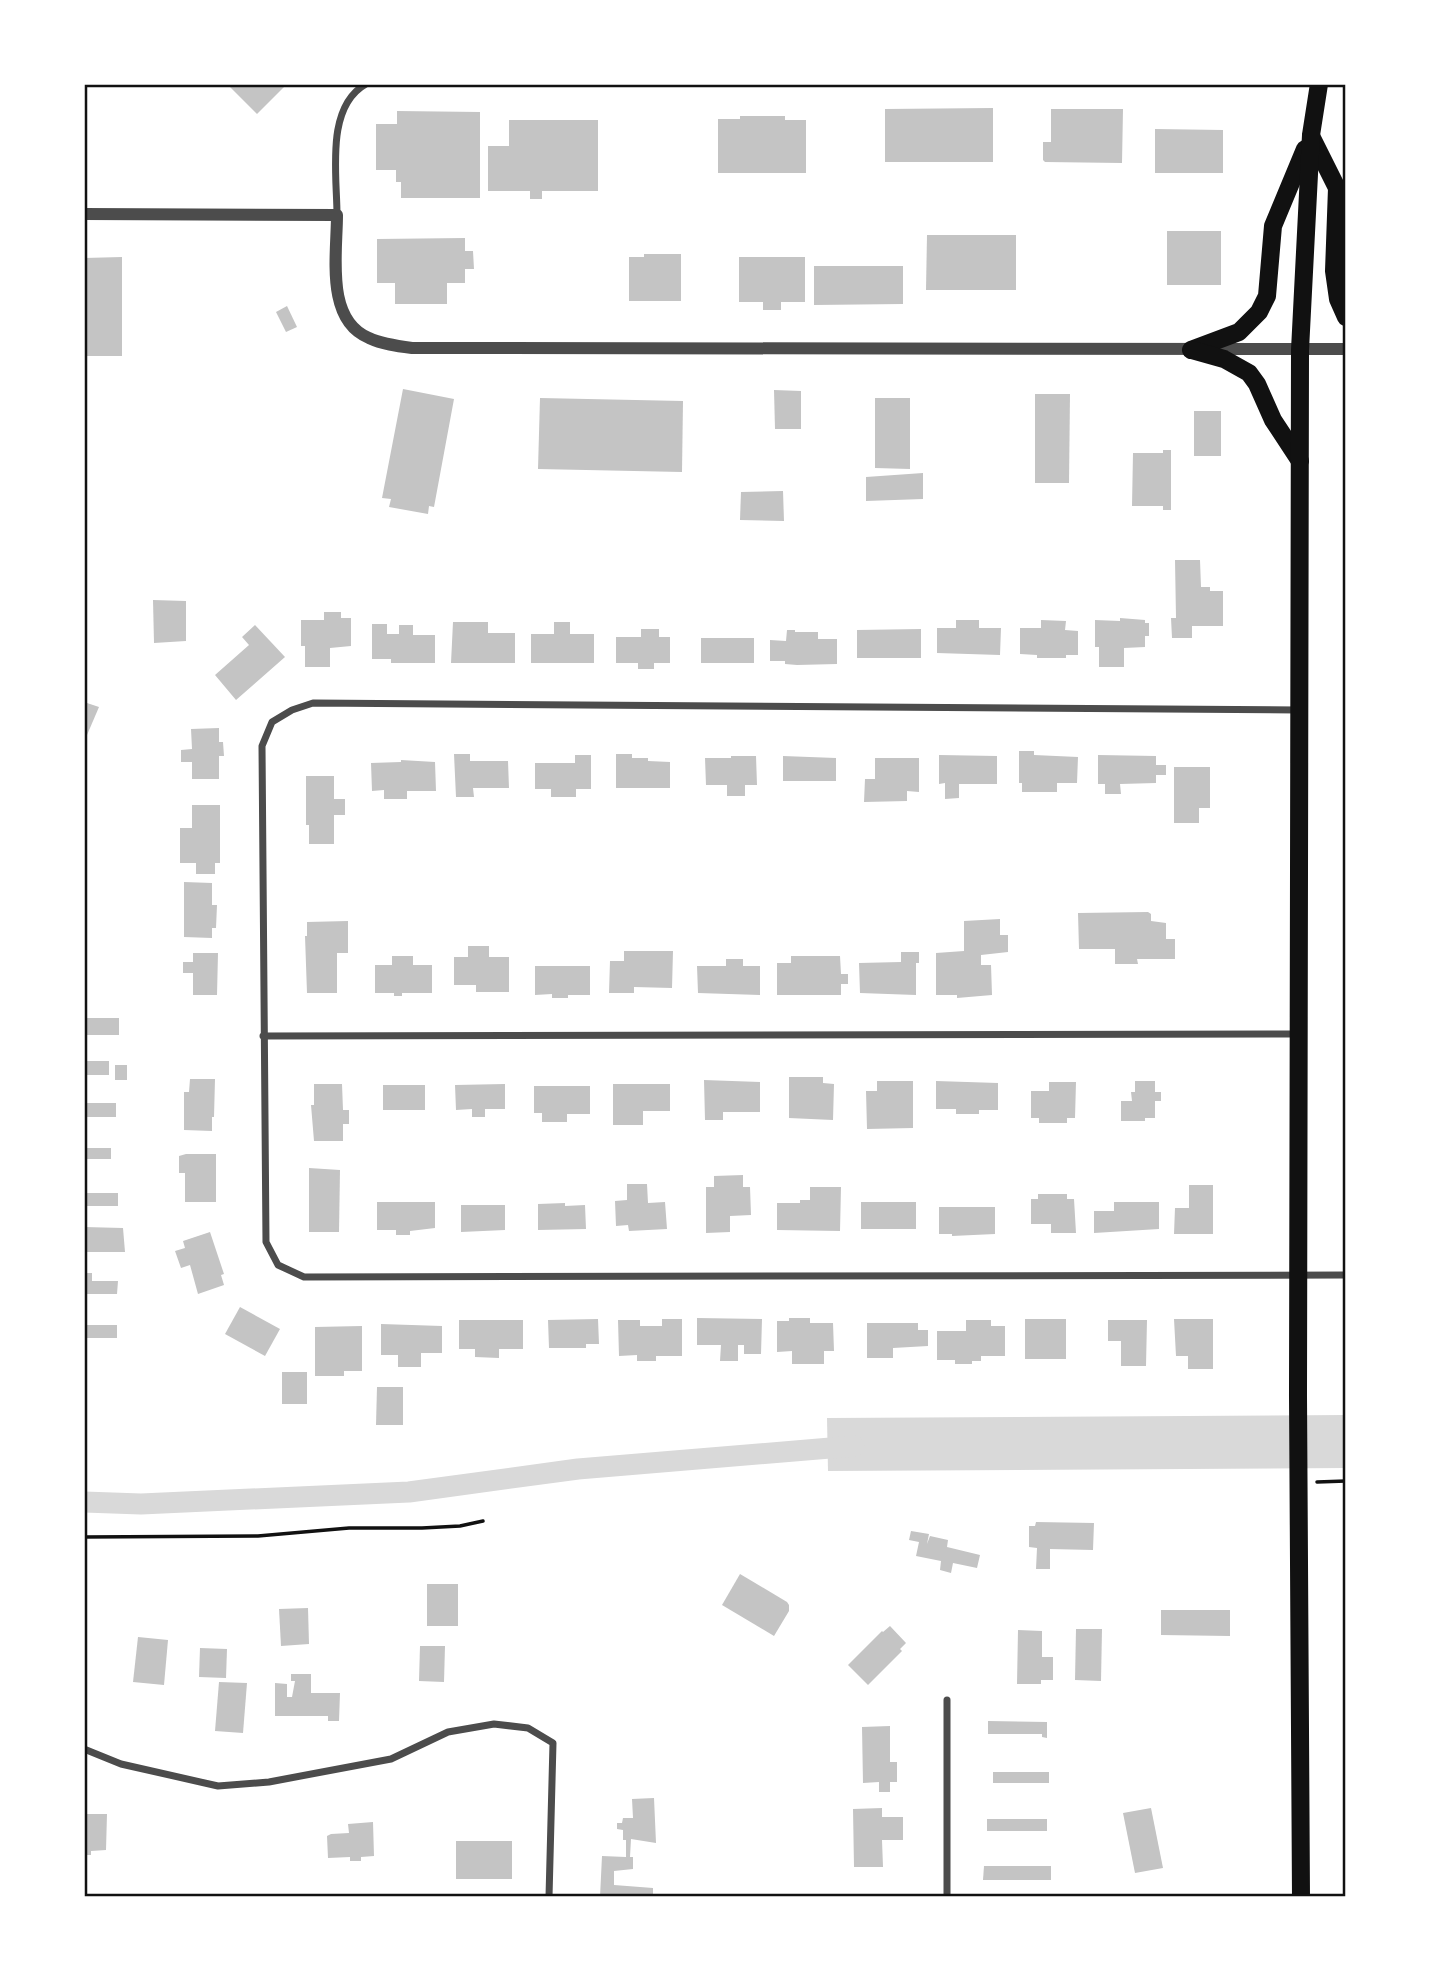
<svg xmlns="http://www.w3.org/2000/svg" width="1430" height="1981" font-family="Merriweather,serif">
<rect width="100%" height="100%" fill="#fff"/>
<path fill="#d9d9d9" d="M1346 1415V1468L828 1471 827 1418Z"/>
<g fill="none" stroke-linecap="round" stroke-linejoin="round">
<path stroke="#d9d9d9" stroke-width="21" d="M84 1502 141 1504 409 1492 578 1469 854 1446"/>
</g>
<g fill="#c4c4c4">
<path d="M227 84H287L257 114Z"/>
<path d="M993 108V162H885V109Z"/>
<path d="M1051 109H1123L1122 163 1045 162 1043 160V142H1051Z"/>
<path d="M397 111 480 112V198H401V182H396V170H376V124H397Z"/>
<path d="M740 116H785V120H806V173H718V119H740Z"/>
<path d="M509 120H598V191H542V199H530V191H488V146H509Z"/>
<path d="M1155 129 1223 130V173H1155Z"/>
<rect x="1167" y="231" width="54" height="54"/>
<path d="M927 235H1016V290H926Z"/>
<path d="M465 238V251H473L474 269H465V283H447V304H395V283H377V239Z"/>
<path d="M644 254H681V301H629V257H644Z"/>
<path d="M122 257V356H84V258Z"/>
<path d="M739 257H805V302H781V310H763V302H739Z"/>
<path d="M814 266H903V304L814 305Z"/>
<path d="M287 306 297 327 286 332 276 312Z"/>
<path d="M403 389 454 399 434 507 429 506 428 514 389 507 391 499 382 498Z"/>
<path d="M774 390 801 391V429H775Z"/>
<path d="M1035 394H1070L1069 483H1035Z"/>
<path d="M540 398 683 401 682 472 538 469Z"/>
<path d="M875 398H910V469L875 468Z"/>
<rect x="1194" y="411" width="27" height="45"/>
<path d="M1163 450H1171V510H1163V506H1132L1133 453H1163Z"/>
<path d="M923 473V499L866 501V477Z"/>
<path d="M783 491 784 521 740 520 741 492Z"/>
<path d="M1175 560H1200L1201 587H1210V591H1223V626H1192V638H1172L1171 618H1176Z"/>
<path d="M153 600 186 601V641L154 643Z"/>
<path d="M324 612H341V618H351V646L330 648V667H305V646H301V620H324Z"/>
<path d="M1120 618 1145 620V623H1149V636H1145V647L1124 648V667H1099V647H1095V620L1120 621Z"/>
<path d="M956 620H979V628H1001L1000 655 937 653V628H956Z"/>
<path d="M1041 620 1066 621 1065 630 1078 631V655H1066V658H1037V655L1020 654V628H1041Z"/>
<path d="M453 622H488V633H515V663H451Z"/>
<path d="M554 622H570V634H594V663H531V634H554Z"/>
<path d="M372 624H387V634H399V625H413V635H435V663H391V659H372Z"/>
<path d="M255 625 285 657 236 700 215 675 249 645 242 637Z"/>
<path d="M641 629H659V637H670V663H654V669H638V663H616V637H641Z"/>
<path d="M921 629V658H857V630Z"/>
<path d="M787 630H795V632H818V639H837V664L797 665 785 664V661H770V640L786 641Z"/>
<rect x="701" y="638" width="53" height="25"/>
<path d="M84 702 99 707 84 742Z"/>
<path d="M219 728V742H223L224 756H219V779H192V762H181V750L192 749 191 729Z"/>
<path d="M1019 751H1034V755L1078 757 1077 783H1057V792H1022V783H1019Z"/>
<path d="M454 754H470V761H508L509 788H473L474 797H456Z"/>
<path d="M616 754H632V758H648V761L670 762V788H616Z"/>
<path d="M575 755H591V789H576V797H551V789H535V763H575Z"/>
<path d="M939 755 997 756V784H959V798L945 799V783L939 784Z"/>
<path d="M1098 755 1156 756V765H1166V775H1156V783L1120 784 1121 794H1105V784H1098Z"/>
<path d="M731 756H756L757 785H745V796H727V785H706L705 758H731Z"/>
<path d="M783 756 836 758V781H783Z"/>
<path d="M875 758H919V792L907 791V801L864 802 865 779H875Z"/>
<path d="M401 760 435 762 436 791H407V799H384V790L372 791 371 763 401 762Z"/>
<path d="M1174 767H1210V808H1199V823H1174Z"/>
<path d="M306 776H334V799H345V815H334V844H309V825H306Z"/>
<path d="M192 805H220V863H215V874H196V863H180V828H192Z"/>
<path d="M184 882 212 883V905H217L216 928H212V938L184 937Z"/>
<path d="M1148 912 1151 914V921L1166 923V939H1175V959H1137L1138 964H1115V949H1079L1078 913Z"/>
<path d="M1000 919V935H1008V952L981 955V965H991L992 995 957 998V995H936V953L964 951V921Z"/>
<path d="M348 921V953H337V993H307L305 936H307V922Z"/>
<path d="M468 946H489V957H509V992H476V985H454V957H468Z"/>
<path d="M624 951H673L672 988 634 987V993H609L610 961H624Z"/>
<path d="M901 952H919V963H916V995L860 993 859 963 901 962Z"/>
<path d="M193 953H218L217 995H193V973H183V962H193Z"/>
<path d="M392 956H413V965H432V993H402V996H394V993H375V965H392Z"/>
<path d="M791 956H840L841 974H848V984H841V995H777V963H791Z"/>
<path d="M726 959H743V966H760V995L698 993 697 966H726Z"/>
<path d="M535 966H590V995H568V998H552V994L535 995Z"/>
<rect x="84" y="1018" width="35" height="17"/>
<rect x="84" y="1061" width="25" height="14"/>
<rect x="115" y="1065" width="12" height="15"/>
<path d="M789 1077H823V1083L834 1084 833 1120 789 1118Z"/>
<path d="M190 1079H215L214 1117H212V1131L184 1130V1092H189Z"/>
<path d="M704 1080 760 1082V1112H723V1120H705Z"/>
<path d="M877 1081H913V1128L867 1129 866 1091H877Z"/>
<path d="M936 1081 998 1083V1110H979V1114H956V1109H936Z"/>
<path d="M1135 1081H1155V1092H1161V1101H1155V1118H1145V1121H1121V1101H1132L1131 1092H1135Z"/>
<path d="M1049 1082H1076L1075 1118H1067V1123H1039V1118H1031V1091H1049Z"/>
<path d="M314 1084H342L343 1110H349V1124H343V1141H314L311 1105H314Z"/>
<path d="M505 1084V1109H485V1117H472V1109L456 1110 455 1085Z"/>
<path d="M613 1084H670V1111H643V1125H613Z"/>
<rect x="383" y="1085" width="42" height="25"/>
<path d="M534 1086H590V1114H567V1122H542V1113H534Z"/>
<rect x="84" y="1103" width="32" height="14"/>
<rect x="84" y="1148" width="27" height="11"/>
<path d="M186 1154H216V1202H185V1173H179V1156Z"/>
<path d="M309 1168 340 1170 339 1232H309Z"/>
<path d="M743 1175V1187H750L751 1215 730 1216V1232L706 1233V1187H714V1176Z"/>
<path d="M627 1184H647L648 1203 665 1202 667 1229 629 1231 628 1225 616 1226 615 1201 627 1200Z"/>
<path d="M1189 1185H1213V1234H1174L1175 1208H1189Z"/>
<path d="M810 1187H841L840 1231 777 1230V1203H800V1200H810Z"/>
<rect x="84" y="1193" width="34" height="13"/>
<path d="M1038 1194H1067V1199H1074L1076 1233H1051V1224H1031V1199H1038Z"/>
<path d="M377 1202H435V1228L410 1231V1235H396V1230H377Z"/>
<rect x="861" y="1202" width="55" height="27"/>
<path d="M1114 1202H1159V1229L1094 1233V1211H1114Z"/>
<path d="M565 1203V1206L585 1205 586 1229 538 1230V1204Z"/>
<path d="M461 1205H505V1230L461 1232Z"/>
<path d="M939 1207H995V1234L952 1236V1234H939Z"/>
<path d="M84 1227 123 1228 125 1252H84Z"/>
<path d="M210 1232 224 1274 221 1275 224 1285 198 1294 190 1265 181 1268 175 1251 185 1248 183 1241Z"/>
<path d="M84 1273H92V1281H118L117 1294H84Z"/>
<path d="M240 1307 280 1329 265 1356 225 1334Z"/>
<path d="M697 1318 762 1319 761 1354H744V1345H738V1361H720L721 1345H697Z"/>
<path d="M789 1318H810V1323H833L834 1351H824V1364H792V1351L777 1352V1321H789Z"/>
<path d="M598 1319 599 1344H586V1348H549L548 1320Z"/>
<path d="M662 1319H682V1356H656V1361H637V1355L619 1356 618 1320H640V1326H662Z"/>
<rect x="1025" y="1319" width="41" height="40"/>
<path d="M1174 1319H1213V1369H1188V1356H1176Z"/>
<path d="M459 1320H523V1349H499V1358L475 1357V1349H459Z"/>
<path d="M966 1320H991V1326H1005V1356H981V1361H972V1364H955V1360H937V1331H966Z"/>
<path d="M1108 1320H1147L1146 1366H1121V1341H1108Z"/>
<path d="M867 1323H918V1330H928V1346L893 1348V1358H867Z"/>
<path d="M381 1324 442 1326V1353H421V1367H398V1355H381Z"/>
<rect x="84" y="1325" width="33" height="13"/>
<path d="M362 1326V1371H344V1376H315V1327Z"/>
<rect x="282" y="1372" width="25" height="32"/>
<path d="M377 1387H403V1425H376Z"/>
<path d="M1036 1522 1094 1523 1093 1550 1050 1549V1569H1036L1037 1548 1029 1547V1526H1035Z"/>
<path d="M911 1531 929 1534 927 1544 930 1536 948 1540 947 1547 980 1555 977 1568 953 1563 951 1573 940 1570 941 1561 916 1556 919 1542 909 1540Z"/>
<path d="M740 1574 787 1602 789 1605V1611L774 1636 722 1605Z"/>
<rect x="427" y="1584" width="31" height="42"/>
<path d="M308 1608 309 1644 281 1646 279 1609Z"/>
<path d="M1161 1610H1230V1636L1161 1635Z"/>
<path d="M890 1626 906 1643 900 1649 902 1651 868 1685 848 1665 882 1631 883 1632Z"/>
<path d="M1076 1629H1102L1101 1681 1075 1680Z"/>
<path d="M1018 1630 1042 1631V1657H1053V1680H1041V1684H1017Z"/>
<path d="M138 1637 168 1640 164 1685 133 1682Z"/>
<rect x="84" y="1645" width="3" height="42"/>
<path d="M420 1646H445L444 1682 419 1681Z"/>
<path d="M200 1648 227 1649 226 1678 199 1677Z"/>
<path d="M291 1674H311V1693H340L339 1721H328V1716H275V1683L287 1684V1697H292L295 1681H291Z"/>
<path d="M219 1682 247 1683 243 1733 215 1731Z"/>
<path d="M988 1721 1047 1722V1738L1042 1737V1734H988Z"/>
<path d="M890 1726V1762H897V1782H890V1792H879V1782L863 1783 862 1727Z"/>
<rect x="993" y="1772" width="56" height="11"/>
<path d="M654 1798 656 1843 631 1839 630 1857H633V1869L614 1871V1885L653 1888V1897H600L602 1856 626 1857V1840H623V1830L617 1829V1823H622L623 1818H633L632 1799Z"/>
<path d="M882 1808V1817H903V1840H882L883 1867H854L853 1809Z"/>
<path d="M1151 1808 1163 1868 1135 1873 1123 1813Z"/>
<path d="M86 1814H107L106 1850 91 1851V1855H84Z"/>
<rect x="987" y="1819" width="60" height="12"/>
<path d="M373 1822 374 1856 361 1857V1861H350V1857L328 1858 327 1836 331 1834 349 1833 348 1824Z"/>
<rect x="456" y="1841" width="56" height="38"/>
<path d="M984 1866H1051V1880H983Z"/>
</g>
<g fill="none" stroke-linecap="round" stroke-linejoin="round">
<g stroke="#111" stroke-width="3.5">
<path d="M1317 1482 1346 1481"/>
<path d="M84 1537 258 1536 349 1528H422L460 1526 483 1521"/>
</g>
<g stroke="#4c4c4c" stroke-width="7">
<path d="M337 215C337 175 325 107 366 84"/>
<path d="M1298 710 313 703 292 710 272 722 262 746 266 1242 278 1265 304 1277 1346 1275"/>
<path d="M263 1036 1298 1034"/>
<path d="M947 1700V1897"/>
<path d="M84 1749 121 1764 218 1786 269 1782 391 1759 448 1732 494 1724 528 1728 553 1743 549 1897"/>
</g>
<path stroke="#4c4c4c" stroke-width="12" d="M84 214 337 215C337 254 325 320 369 338 382 344 397 346 412 348L1346 349"/>
<g stroke="#111" stroke-width="18">
<path d="M1311 136 1337 188 1334 271 1338 299 1346 317"/>
<path d="M1191 350 1239 332 1259 312 1267 296 1273 226 1305 149"/>
<path d="M1192 350 1224 359 1249 373 1257 384 1273 420 1300 461"/>
<path d="M1301 1897 1298 1396 1300 350 1311 135 1319 84"/>
</g>
</g>
<rect width="1430" height="1981" fill="none" stroke="#ffffff" stroke-width="172"/>
<rect x="86" y="86" width="1258" height="1809" fill="none" stroke="#111" stroke-width="2.5"/>
</svg>
